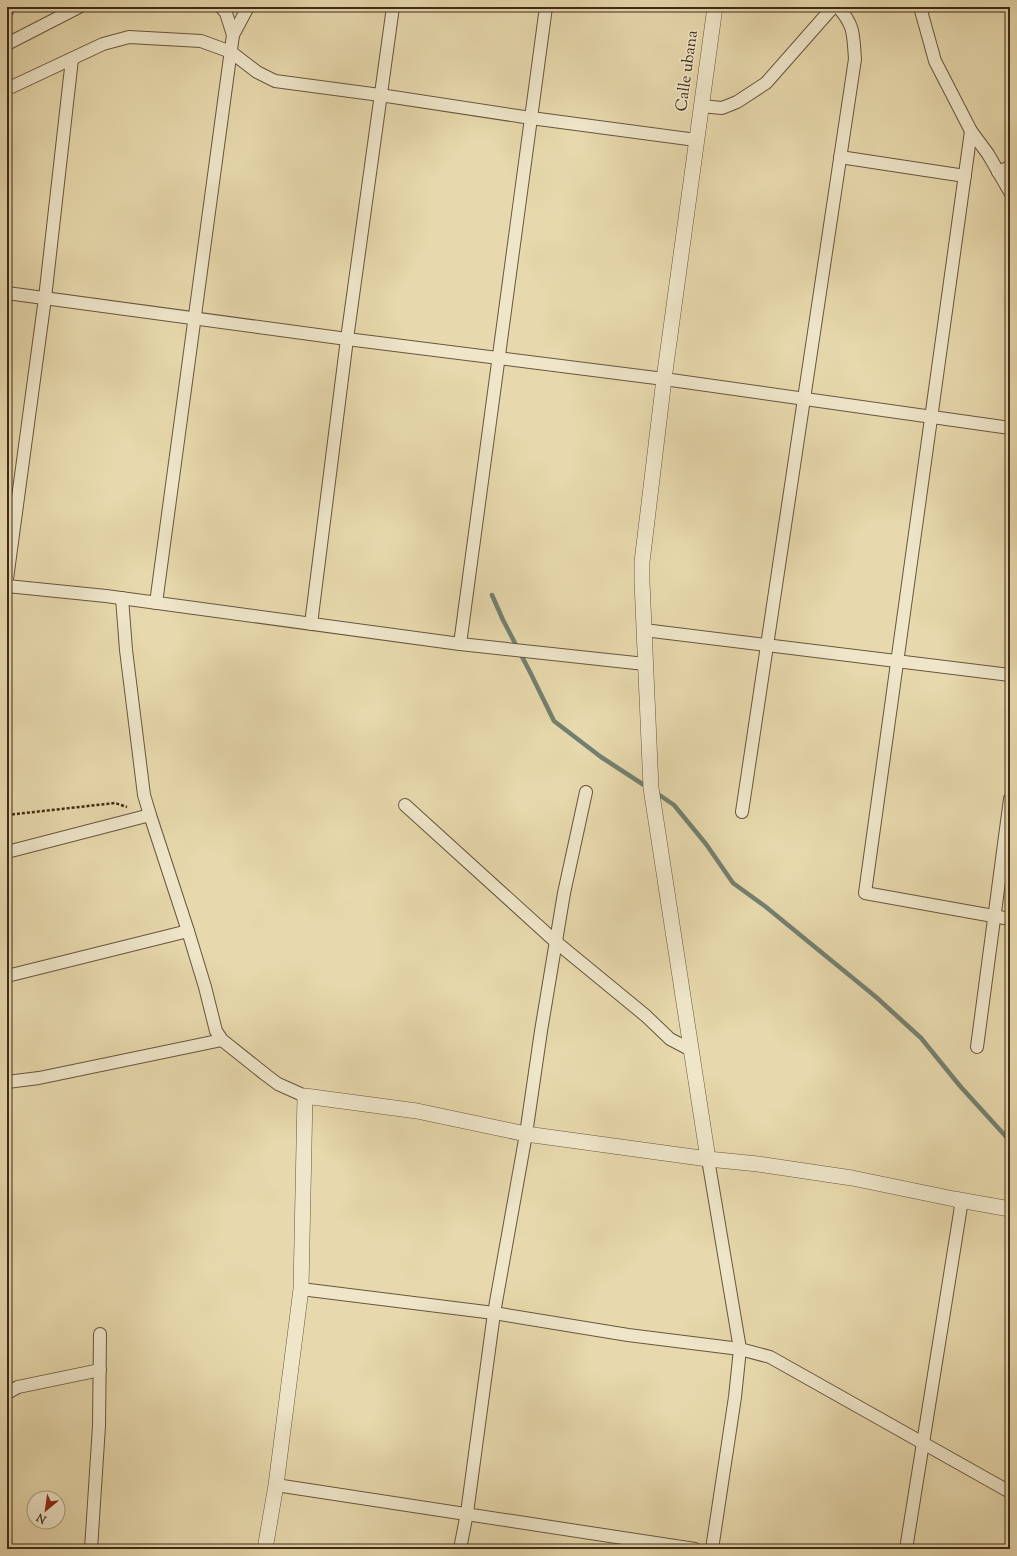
<svg xmlns="http://www.w3.org/2000/svg" width="1017" height="1556" font-family="'Sorts Mill Goudy',serif">
<rect width="100%" height="100%" fill="#e7d9ad"/>
<filter id="stains"><feTurbulence type="fractalNoise" baseFrequency=".005" numOctaves="4"/><feColorMatrix values="0 0 0 0 .2 0 0 0 0 .09 0 0 0 0 .02 0 0 0 .5 -.17"/></filter>
<radialGradient id="worn" r=".72"><stop offset=".6" stop-color="#630" stop-opacity="0"/><stop offset="1" stop-color="#630" stop-opacity=".3"/></radialGradient>
<g fill="none" stroke-linecap="round" stroke-linejoin="round">
<g stroke="#738070" stroke-width="4.5">
<path d="M492 595 503 620 530 672 554 721 601 757 647 787"/>
<path d="M655 792 674 805 706 844 733 883 766 907 876 997 921 1038 960 1086 1010 1141"/>
</g>
<g stroke="#68563d" stroke-width="14">
<g id="minor">
<path d="M920 7 935 61 971 131 988 154 1010 192"/>
<path d="M7 11 9 7"/>
<path d="M233 35 248 7"/>
<path d="M7 44 79 7"/>
<path d="M7 89 103 44 129 37 201 41 231 52 257 72 275 81 380 95 531 118 696 140"/>
<path d="M701 106 722 108 737 102 766 83 833 7"/>
<path d="M971 131 865 893 1010 919"/>
<path d="M840 157 965 176"/>
<path d="M998 172 1010 167"/>
<path d="M7 293 347 339 664 379 1010 428"/>
<path d="M7 579 45 298 72 59"/>
<path d="M7 586 106 596 460 644 645 664"/>
<path d="M156 603 233 35 226 13 221 7"/>
<path d="M311 624 347 339 393 7"/>
<path d="M644 630 1010 675"/>
<path d="M460 644 546 7"/>
<path d="M405 805 556 942 646 1016 670 1039 691 1050"/>
<path d="M742 812 855 59C853 35 855 26 838 7"/>
<path d="M150 815 188 931 205 987 216 1031 222 1040 266 1075 278 1084 305 1096"/>
<path d="M7 852 150 815 144 795 126 650 122 598"/>
<path d="M7 976 188 931"/>
<path d="M977 1047 1010 799"/>
<path d="M7 1082 39 1078 222 1040"/>
<path d="M708 1159 740 1349 735 1397 712 1549"/>
<path d="M301 1289 494 1313 628 1335 740 1349 770 1357 1010 1492"/>
<path d="M7 1393 18 1387 100 1370"/>
<path d="M276 1485 695 1549"/>
<path d="M91 1549 99 1426 100 1334"/>
<path d="M460 1549 467 1513 494 1313 526 1134 541 1031 564 893 586 792"/>
<path d="M906 1549 962 1200"/>
</g>
</g>
<g stroke="#68563d" stroke-width="16">
<g id="tertiary">
<path d="M708 1159 651 788 642 582V562L664 379 715 7"/>
<path d="M265 1549 276 1485 301 1289 305 1096 417 1111 526 1134 708 1159 758 1164 852 1178 954 1199 1010 1209"/>
</g>
</g>
<path stroke="#3e2a18" stroke-width="2.5" stroke-dasharray="3 2" stroke-linecap="butt" d="M7 815 115 803 127 807"/>
<use href="#minor" stroke="#efe6ca" stroke-width="12"/>
<use href="#tertiary" stroke="#efe6ca" stroke-width="15"/>
</g>
<g text-anchor="middle" dominant-baseline="central" stroke-width="3.5" stroke-linejoin="round" paint-order="stroke">
<g font-size="16" fill="#3e2a18" stroke="#efe6ca">
<text transform="translate(688 71) rotate(-82)">Calle ubana</text>
</g>
</g>
<rect width="1017" height="1556" fill="none" stroke="#e7d9ad" stroke-width="24"/>
<rect x="8" y="8" width="1001" height="1540" fill="none" stroke="#3e2a18" stroke-width="2"/>
<rect x="12" y="12" width="993" height="1532" fill="none" stroke="#3e2a18"/>
<g transform="translate(46 1510) rotate(209)"><circle r="19" fill="#efe6ca" stroke="#a89b83"/>
<path d="M0-3L7 15L0 10L-7 15Z" fill="#8f2418"/>
<text y="-6" font-size="11" font-weight="bold" text-anchor="middle" fill="#3e2a18">N</text>
</g>
<rect width="100%" height="100%" filter="url(#stains)"/>
<rect width="100%" height="100%" fill="url(#worn)"/>
</svg>
